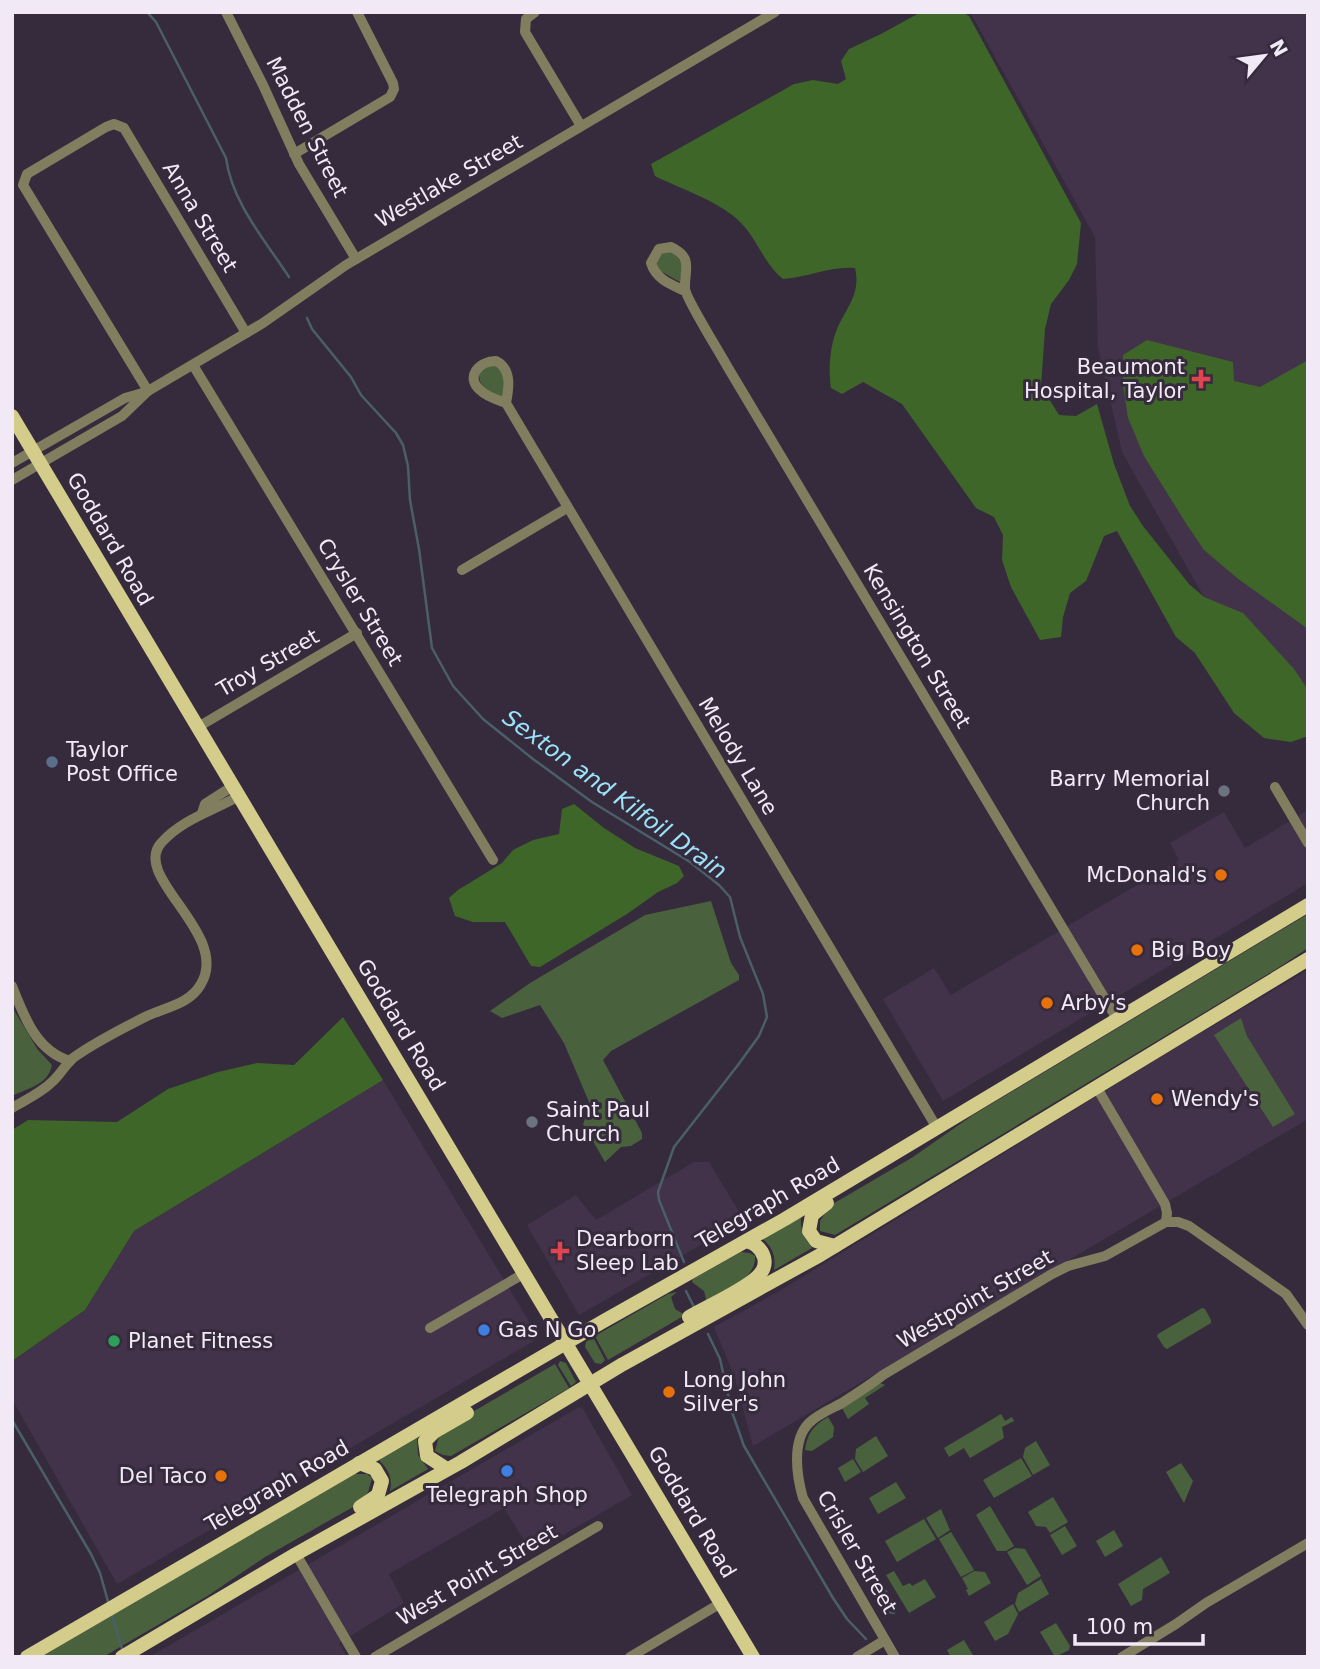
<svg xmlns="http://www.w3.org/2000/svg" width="1320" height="1669" font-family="'DejaVu Sans',sans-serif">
<rect width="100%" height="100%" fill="#362b3d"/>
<g fill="#42324a">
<path d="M970 12H1308V727L1283 737 1122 452 1098 348 1095 237Z"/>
<path d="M1308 810V883L943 1101 883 999 934 968 951 995 1179 860 1170 843 1224 812 1245 848Z"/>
<path d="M1308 970V1119L753 1446 735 1378 714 1327 781 1290 1170 1051Z"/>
<path d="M383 1080 539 1338 117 1584 12 1399V1361L85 1310 134 1231Z"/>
<path d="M694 1162H709L744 1220 579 1315 527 1225 576 1195 596 1220Z"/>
<path d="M579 1407 583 1409 632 1495 532 1553 504 1508 389 1574 404 1603 339 1643 347 1657H149Z"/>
</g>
<g fill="#49623d">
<path d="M671 250 683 264 680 282 657 269 655 259 659 254Z"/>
<path d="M493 365C506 372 504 385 503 398H501C489 391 476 386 480 370Z"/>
<path d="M711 901 731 963 739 975V980L611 1051 603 1060 642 1133V1139L631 1146 621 1147 605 1162 583 1124 588 1112 589 1102 564 1043 540 1005 502 1018 490 1011 530 983 645 915Z"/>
<path d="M1308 914V948L1281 966 835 1235 820 1231V1221L831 1205 913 1157 973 1115Z"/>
<path d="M12 1007 38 1050 52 1065C48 1085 28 1088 12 1096Z"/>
<path d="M1241 1018 1247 1036 1295 1114 1273 1127 1214 1035Z"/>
<path d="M801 1217C800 1231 804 1237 812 1248L774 1270C776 1257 773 1248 763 1239Z"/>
<path d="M741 1252 750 1253 755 1256C757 1280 721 1292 704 1303L706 1299 704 1291 692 1282 693 1279Z"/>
<path d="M677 1292 671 1297 675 1309 685 1315 608 1360 595 1336 668 1294Z"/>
<path d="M1202 1308 1205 1309 1211 1320V1323L1167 1349 1164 1347 1157 1336 1158 1334Z"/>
<path d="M593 1337 605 1360 601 1364 595 1363 585 1347 586 1342Z"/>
<path d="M560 1361 566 1363 576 1382 571 1386 558 1365Z"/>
<path d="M555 1364 569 1388 451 1456 443 1455 435 1451 439 1436 450 1425Z"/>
<path d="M880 1383 885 1385 865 1398 869 1404 848 1419 842 1408Z"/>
<path d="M1001 1414 1005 1421 1012 1417 1014 1421 1002 1427 1004 1438 970 1458 964 1448 949 1457 944 1448Z"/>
<path d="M828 1417 834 1427 833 1437 812 1451 805 1450C807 1433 814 1425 828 1417Z"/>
<path d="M876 1436 888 1456 863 1472 855 1459 856 1449Z"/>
<path d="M417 1438 418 1455 428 1469 390 1491C393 1478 388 1469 379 1460Z"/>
<path d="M1036 1441 1050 1465 1033 1475 1023 1457 1025 1448Z"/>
<path d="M1021 1458 1032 1476 994 1498 983 1480Z"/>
<path d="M853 1459 861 1472 845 1482 838 1468Z"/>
<path d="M1181 1463 1193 1481 1184 1503 1166 1472Z"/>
<path d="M354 1474H367L372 1478 368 1492 360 1503 265 1557 209 1595 103 1657H41Z"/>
<path d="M896 1482 906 1498 878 1514 869 1498Z"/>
<path d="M1053 1497 1068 1522 1050 1533 1046 1527 1036 1526 1028 1512Z"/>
<path d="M990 1506 1014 1546 1006 1551H997L976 1515Z"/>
<path d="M941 1509 950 1530 938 1538 926 1518Z"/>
<path d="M924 1519 936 1539 897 1562 885 1541Z"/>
<path d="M1065 1526 1077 1546 1062 1555 1050 1535Z"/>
<path d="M1114 1530 1123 1546 1105 1557 1096 1541Z"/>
<path d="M951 1532 974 1570 961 1577 939 1539Z"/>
<path d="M1015 1548 1025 1549 1041 1576 1027 1585 1007 1552Z"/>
<path d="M1161 1557 1170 1573 1143 1589 1142 1600 1131 1606 1118 1584Z"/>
<path d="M894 1571 903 1586 910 1583 912 1586 925 1579 936 1597 909 1613 886 1575Z"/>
<path d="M974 1571 985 1572 991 1583 969 1596 966 1590 968 1589 962 1578Z"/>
<path d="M1041 1579 1049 1594 1019 1612 1015 1604 1018 1593Z"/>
<path d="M1013 1604 1018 1614 1008 1634 995 1641 984 1622Z"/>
<path d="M1056 1623 1070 1646 1069 1650 1055 1657 1040 1632Z"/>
<path d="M964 1640 974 1657H951L947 1650Z"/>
</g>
<g fill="#3e6629">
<path d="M921 12H962L969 16 1081 223 1077 264 1069 280 1051 304 1045 329 1041 386 1059 415 1076 416 1097 404 1114 464 1130 506 1143 526 1189 584 1204 597 1243 613 1294 669 1308 690V736L1291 742 1264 738 1234 713 1195 653 1176 637 1117 531 1104 536 1086 581 1070 593 1063 617 1061 637 1040 640 1011 587 1002 560 1003 535 994 517 976 508 902 404 863 382 842 394 831 388C828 370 830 346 837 329 847 306 861 294 855 268 831 266 808 277 783 279 763 263 757 237 737 219 714 199 681 189 655 176L651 164 794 84 813 80 838 84 846 79 841 61 849 49 881 34Z"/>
<path d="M1147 340 1233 362 1234 381 1260 387 1308 360V629L1237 578 1204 550 1187 525 1144 456 1128 418 1123 385V355Z"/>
<path d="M574 804 604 828 635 848 679 866 684 876 677 883 658 892 627 914 540 967 531 966 505 922H473L455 916 449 898 458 890 502 863 513 850 533 840 559 834 562 809Z"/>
<path d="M343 1017 383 1080 134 1231 85 1310 12 1361V1130L28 1120 117 1122 168 1089 218 1072 257 1063 294 1065Z"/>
</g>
<path fill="#03232c" stroke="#4a5f69" stroke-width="2" d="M881 1590 886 1591 896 1607 894 1613 888 1612 878 1596Z"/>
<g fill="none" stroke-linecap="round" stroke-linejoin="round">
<g stroke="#4a5f69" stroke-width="2.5">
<path d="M147 12 156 22 226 158C232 203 265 240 289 277"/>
<path d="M307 318 312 329 351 377 361 395 396 433 403 445 408 466 410 500 419 549 432 648 453 686 483 719 533 759 592 802 690 862 719 885 730 897 740 937 763 994 767 1017 759 1036 738 1065 674 1147 658 1192 659 1200 684 1262"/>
<path d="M686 1291 695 1309"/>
<path d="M708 1334 720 1359 732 1412 744 1446 833 1598 847 1619 866 1639"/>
<path d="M12 1420 91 1554 100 1573 109 1605"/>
<path d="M112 1615 123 1652"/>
</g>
<g stroke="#817e5f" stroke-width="10">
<path d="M226 12 263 85 299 164 356 259"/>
<path d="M535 12 526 19 525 32 581 126"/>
<path d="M294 154 390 97 394 89 393 83 357 12"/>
<path d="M685 291C670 284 656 279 651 263L659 249 671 247C694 258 684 270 685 289 686 299 720 353 727 366L1117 1019"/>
<path d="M193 365 493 860"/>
<path d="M148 391 23 185 27 174 106 127 114 124 124 128 246 333"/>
<path d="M506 403C498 400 487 397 480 390 465 377 479 361 496 361 512 369 509 388 506 403L937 1128"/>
<path d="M12 463 125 398 146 392"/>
<path d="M12 480 122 416 148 391 263 323 346 265 775 12"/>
<path d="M462 570 567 508"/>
<path d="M198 727 357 633"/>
<path d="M1275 787 1308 843"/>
<path d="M202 813 205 804 233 786"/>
<path d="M12 986C24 1016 36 1051 70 1061"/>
<path d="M1097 1088 1165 1204 1167 1213 1166 1222"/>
<path d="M12 1108C25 1100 41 1093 52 1082 60 1075 65 1065 73 1058 95 1042 123 1028 147 1016 166 1007 190 1004 201 984 231 933 129 876 162 842 183 819 213 811 239 796"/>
<path d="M430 1328 525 1273"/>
<path d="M296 1554 356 1657"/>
<path d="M375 1657 598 1526"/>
<path d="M630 1657 721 1603"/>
<path d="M857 1657 885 1640"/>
<path d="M895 1657 803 1498C797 1477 791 1441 809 1423 818 1414 831 1409 842 1403 856 1394 870 1385 883 1375L1052 1274 1068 1266 1105 1256 1166 1222H1178L1189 1226 1286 1294 1308 1325"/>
<path d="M1122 1657 1176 1624 1206 1603 1308 1543"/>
</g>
<g stroke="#d3cc8a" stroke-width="14">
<path d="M12 416 753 1657"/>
<path d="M827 1203 812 1215 809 1231 816 1241 835 1246"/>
<path d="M689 1317C708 1306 740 1292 756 1278 772 1265 764 1247 747 1241"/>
<path d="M359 1463 375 1469 382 1481 378 1495 360 1507"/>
<path d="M447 1469 427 1456 425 1441 434 1432 467 1413"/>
<path d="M27 1657 602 1322 785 1219 1308 905"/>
<path d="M122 1657 296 1554 461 1462 623 1364 820 1255 1308 959"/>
</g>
</g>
<g fill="#e0444e" stroke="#362b3d" stroke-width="2.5">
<path d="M1197.5 368.5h7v7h7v7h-7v7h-7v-7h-7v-7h7z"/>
<path d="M556.5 1240.5h7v7h7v7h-7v7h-7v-7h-7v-7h7z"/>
</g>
<circle fill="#5c6f8a" stroke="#362b3d" stroke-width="2.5" cx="52" cy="762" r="7"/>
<g fill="#6b7280" stroke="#362b3d" stroke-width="2.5">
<circle cx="1224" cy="791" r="7"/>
<circle cx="532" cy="1122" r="7"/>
</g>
<g fill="#e8710a" stroke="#362b3d" stroke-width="2.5">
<circle cx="1221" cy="875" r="7"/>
<circle cx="1137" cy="950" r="7"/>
<circle cx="1047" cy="1003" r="7"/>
<circle cx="1157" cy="1099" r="7"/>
<circle cx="669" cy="1392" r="7"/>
<circle cx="221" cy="1476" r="7"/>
</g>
<g fill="#3f7fe0" stroke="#362b3d" stroke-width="2.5">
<circle cx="484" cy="1330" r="7"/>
<circle cx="507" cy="1471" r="7"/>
</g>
<circle fill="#2e9e5b" stroke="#362b3d" stroke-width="2.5" cx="114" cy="1341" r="7"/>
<g text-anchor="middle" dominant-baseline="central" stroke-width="6" stroke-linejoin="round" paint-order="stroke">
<g font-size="21" fill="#f1eaf6" stroke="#362b3d">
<text transform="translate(307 127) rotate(63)">Madden Street</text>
<text transform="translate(449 181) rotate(-30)">Westlake Street</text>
<text transform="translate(200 217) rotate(59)">Anna Street</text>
<text transform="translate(110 539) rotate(60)">Goddard Road</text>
<text transform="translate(360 602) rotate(59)">Crysler Street</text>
<text transform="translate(917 646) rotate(59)">Kensington Street</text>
<text transform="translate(268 663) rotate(-30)">Troy Street</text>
<text transform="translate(738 756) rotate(59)">Melody Lane</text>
<text transform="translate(401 1025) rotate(59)">Goddard Road</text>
<text transform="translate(768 1203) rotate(-30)">Telegraph Road</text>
<text transform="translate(975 1299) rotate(-30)">Westpoint Street</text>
<text transform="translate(277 1486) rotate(-30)">Telegraph Road</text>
<text transform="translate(692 1512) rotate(59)">Goddard Road</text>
<text transform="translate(857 1552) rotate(60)">Crisler Street</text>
<text transform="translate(477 1575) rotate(-30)">West Point Street</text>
</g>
<g font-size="21" fill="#f1eaf6" stroke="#362b3d" text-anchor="start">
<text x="1185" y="367" text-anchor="end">Beaumont<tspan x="1185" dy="24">Hospital, Taylor</tspan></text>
<text x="66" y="750">Taylor<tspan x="66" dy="24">Post Office</tspan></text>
<text x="1210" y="779" text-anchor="end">Barry Memorial<tspan x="1210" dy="24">Church</tspan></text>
<text x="1207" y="875" text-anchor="end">McDonald's</text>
<text x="1151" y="950">Big Boy</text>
<text x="1061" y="1003">Arby's</text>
<text x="1171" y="1099">Wendy's</text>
<text x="546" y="1110">Saint Paul<tspan x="546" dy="24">Church</tspan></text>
<text x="576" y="1239">Dearborn<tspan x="576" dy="24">Sleep Lab</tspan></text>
<text x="498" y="1330">Gas N Go</text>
<text x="128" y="1341">Planet Fitness</text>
<text x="683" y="1380">Long John<tspan x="683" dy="24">Silver's</tspan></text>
<text x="207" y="1476" text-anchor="end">Del Taco</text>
<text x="507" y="1495" text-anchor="middle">Telegraph Shop</text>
</g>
<g font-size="23" font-style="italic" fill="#9be3fb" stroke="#362b3d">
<text transform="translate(615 794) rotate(36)">Sexton and Kilfoil Drain</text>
</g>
</g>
<rect width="1320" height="1669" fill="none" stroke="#f1eaf6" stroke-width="28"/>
<g transform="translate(1264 56) rotate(61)" stroke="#362b3d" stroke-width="5" paint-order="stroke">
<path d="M0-5L12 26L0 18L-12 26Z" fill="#f1eaf6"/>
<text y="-10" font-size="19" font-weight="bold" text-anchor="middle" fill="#f1eaf6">N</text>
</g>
<path d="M1075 1634v10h128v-10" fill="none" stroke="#f1eaf6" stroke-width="3.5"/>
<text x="1086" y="1634" font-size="21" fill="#f1eaf6" stroke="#362b3d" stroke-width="5" paint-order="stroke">100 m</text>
</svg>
